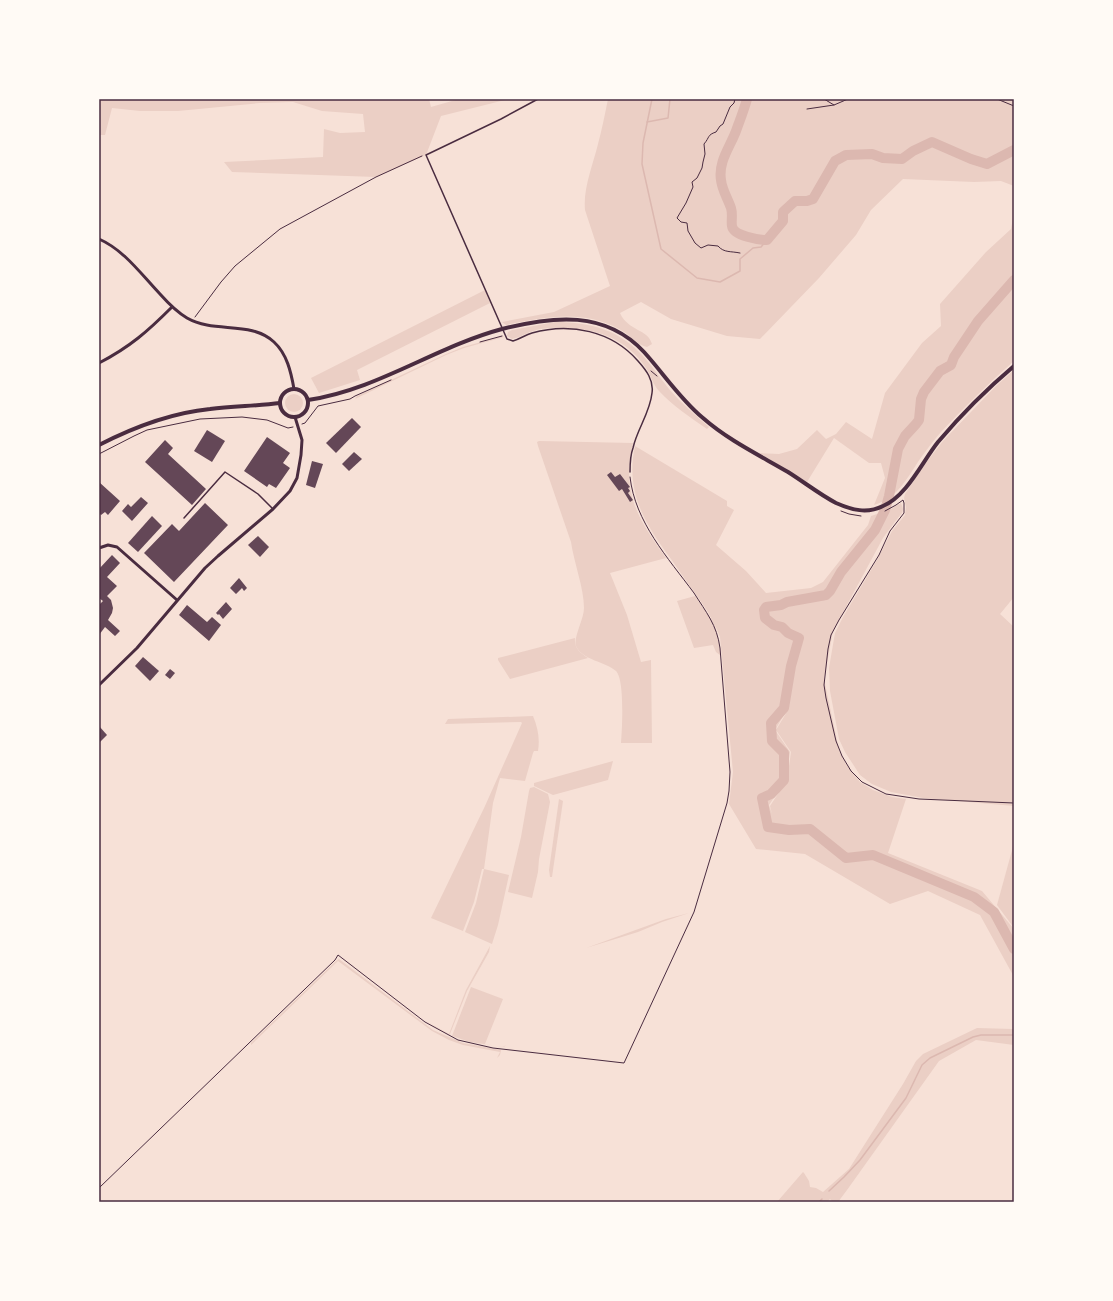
<svg xmlns="http://www.w3.org/2000/svg" width="1113" height="1301" font-family="'Public Sans',sans-serif">
<rect width="100%" height="100%" fill="#f7e1d7"/>
<g fill="#ebcfc5" fill-rule="evenodd">
<path d="M99 99H429L431 107 459 99H509L441 116 426 155 376 177 232 172 224 162 323 157 324 129 340 133 365 132 363 114 322 111 293 102 260 103 178 111H140L112 108 105 135H99Z"/>
<path d="M608 99H1014V186L1001 181 974 182 903 179 871 210 856 235 819 278 760 339 727 336 671 319 641 302 620 313C628 331 648 329 652 344L647 347C638 346 628 333 619 329 583 309 544 317 506 325L502 322 554 312 610 286 585 210C583 188 593 165 598 144 602 129 605 114 608 99Z"/>
<path d="M1014 213V361C989 383 964 407 941 432 934 440 927 449 920 459 907 478 898 498 874 505L885 478 881 463H869L834 438 807 482 759 453 779 454 797 449 817 430 826 439 836 434 846 422 872 439 885 393 922 343 941 326 940 304 986 252 1011 229Z"/>
<path d="M485 290 490 303 357 370 360 380 319 393 311 378Z"/>
<path d="M555 322C591 322 620 330 644 357 653 367 660 378 669 389 681 403 695 415 709 427L707 429C691 418 673 406 659 391 653 385 651 375 646 368 623 332 580 324 540 329 529 331 522 337 512 339L507 336 508 332 512 330Z"/>
<path d="M503 336 504 337 464 348 446 355 355 399 357 396 446 354 463 347Z"/>
<path d="M1014 370V597L1000 614 1014 627V806L923 798 891 792 872 784 860 775 845 752 839 739 830 691 829 668 835 633 843 617 877 560 892 531 905 515 906 507 904 498 905 494 925 464 943 441 996 386Z"/>
<circle cx="294" cy="403" r="9"/>
<path d="M539 441 633 443C621 493 638 519 666 558L610 573 627 615 641 662 651 660 652 743H621C622 730 625 680 616 671 606 662 582 660 576 646 573 638 584 619 584 608 584 588 574 563 571 542L538 446 537 442Z"/>
<path d="M635 446 727 501V506L734 510 716 545 746 571 766 593 811 588 823 582 868 525 871 516 889 510 901 503 903 509 902 513 894 523 883 538 833 631 824 679 839 750 847 766 860 782 873 790 892 797 906 799 888 853 982 891 1014 929V977L980 915 928 891 890 904 805 854 756 849 729 804 733 772 720 637 715 625 720 648 721 656 716 652 713 645 694 648 677 601 695 596 713 622 708 612C696 594 683 577 671 559 645 524 625 492 635 446ZM794 646 788 710 776 730 791 752 787 780 770 806 772 814 769 805 786 780 790 752 775 730 787 710Z"/>
<path d="M575 638C574 648 580 653 588 658L510 679 498 660V658Z"/>
<path d="M533 716C538 728 540 739 538 751H534L533 753 525 781 500 778 493 803 484 869 509 875 498 925 492 944 465 932 476 903 484 869H482L474 902 463 931 431 918 485 806 522 723 521 722 445 724 448 719Z"/>
<path d="M613 761 608 780 553 795 534 786V783Z"/>
<path d="M534 787 548 794 550 802 539 859 538 872 532 898 508 892 521 837 529 791 530 788Z"/>
<path d="M559 799 563 801 552 877H550L549 870Z"/>
<path d="M1014 843V928L997 905Z"/>
<path d="M689 913 662 922 638 932 586 948 666 919Z"/>
<path d="M490 946 489 952 467 991 450 1034 449 1035 422 1019 449 1034 466 990Z"/>
<path d="M339 959 433 1030 463 1043 501 1050 500 1055 497 1058 500 1052 463 1045 449 1040 432 1031 338 961 251 1045V1043L336 961Z"/>
<path d="M471 987 503 999 485 1044 503 1047 506 1045 504 1047 470 1042 452 1036Z"/>
<path d="M977 1028 1013 1029 1014 1028V1045L976 1040 939 1061 847 1190 838 1202H833L830 1199 827 1202H777L803 1172 804 1173 809 1181 810 1187 816 1188 823 1192 849 1169 903 1084 916 1061 923 1054Z"/>
</g>
<g fill="none" stroke-linecap="round" stroke-linejoin="round">
<g stroke="#dcb8b0" stroke-width="1.5">
<path d="M652 99 643 143 642 164 661 249 697 278 720 282 740 271V259L753 248 761 247 767 240"/>
<path d="M647 122 668 118 670 99"/>
<path d="M829 1191 844 1177 860 1160 906 1098 922 1065 930 1058 973 1037 981 1035H1014"/>
<path d="M819 1202 822 1199"/>
</g>
<g stroke="#dcb8b0" stroke-width="10">
<path d="M747 99C744 110 740 120 736 131 730 147 718 162 721 180 722 190 728 199 731 208 733 214 731 221 732 226 733 236 760 240 767 240L783 221V212L795 201H807L813 199 835 161 846 155 872 154 883 158 902 159 913 151 932 142 971 159 987 164 1014 150"/>
<path d="M1014 280 978 321 954 357 951 365 940 371 924 392 921 399 919 420 916 424 905 436 898 449 889 496 885 510 875 530 841 572 830 591 826 595 787 602 781 605 766 607 764 610 765 618 774 625 782 627 788 633 799 638 791 666 784 708 771 723 772 741 784 753V780L771 794 762 798 768 827 789 830 810 829 846 858 873 855 974 897 994 912 1014 949"/>
</g>
</g>
<g fill="#644757">
<path d="M352 418 361 427 336 453 326 443Z"/>
<path d="M207 430 225 441 212 462 194 451Z"/>
<path d="M267 437 290 453 283 463 290 468 276 488 269 484 267 487 244 471Z"/>
<path d="M165 440 173 448 168 454 206 489 192 505 145 462Z"/>
<path d="M354 452 362 459 349 471 342 464Z"/>
<path d="M312 461 323 464 315 488 306 485Z"/>
<path d="M611 472 615 477 620 474 630 487 628 488 630 491 628 493 633 500 630 502 622 489 619 491 607 475Z"/>
<path d="M99 482 120 501 108 515 105 512 101 515 99 513Z"/>
<path d="M141 497 148 503 132 521 122 511 128 504 131 507Z"/>
<path d="M205 503 228 525 174 582 144 553 172 524 179 531Z"/>
<path d="M152 516 162 526 138 552 128 543Z"/>
<path d="M258 536 269 547 260 557 248 545Z"/>
<path d="M112 555 120 563 107 577 117 586 107 596 111 600 113 608 112 613 108 620 120 631 115 636 105 627 99 635V605L103 601 99 598V579L100 577 99 576V569Z"/>
<path d="M239 578 247 588 244 591 242 588 236 594 230 588Z"/>
<path d="M226 602 232 609 223 619 219 614 218 615 216 613Z"/>
<path d="M187 605 207 622 212 617 221 625 209 641 179 615Z"/>
<path d="M143 657 159 671 150 681 135 666Z"/>
<path d="M170 669 175 673 170 679 165 675Z"/>
<path d="M99 726 107 735 99 743Z"/>
</g>
<g fill="none" stroke-linecap="round" stroke-linejoin="round">
<g stroke="#4a2c40" stroke-width="1">
<path d="M735 99 734 103 730 107 723 124 720 126 716 132C707 135 710 137 704 144L705 154 703 162 702 168 697 178 692 182 693 187 686 203 677 218 681 222 687 223 688 231 695 243 701 248 708 245 718 246C724 253 731 251 740 253"/>
<path d="M824 99 834 105 848 99"/>
<path d="M997 99 1014 106"/>
<path d="M807 109 834 105"/>
<path d="M195 317 221 282 235 266 280 229 376 177 422 156"/>
<path d="M480 342 502 336"/>
<path d="M651 371 657 376"/>
<path d="M302 424 305 423 318 406 350 399 355 396 391 380"/>
<path d="M99 454 134 436 147 430 200 419 242 417 267 420 288 428 293 427"/>
<path d="M841 511 849 514 861 516"/>
<path d="M885 511 896 505 903 500 904 503V513L890 531 879 555 839 620 831 635 828 649 824 685 826 698 836 741 842 756 851 771 862 782 886 794 919 799 1014 803"/>
<path d="M99 1188 335 960 338 955 425 1022 458 1040 493 1048 624 1063 694 912 727 803 729 791 730 772 720 648C717 625 706 612 694 593 668 558 635 522 630 477"/>
</g>
<g stroke="#4a2c40" stroke-width="1.5">
<path d="M538 99 501 119 426 155 507 339 513 341C520 339 525 335 532 333 570 322 612 331 638 361 646 370 654 380 652 393 650 413 637 429 633 448 630 456 630 464 630 472"/>
<path d="M184 518 225 472 258 494 273 509"/>
</g>
<g stroke="#4a2c40" stroke-width="3">
<path d="M99 239C124 250 141 274 160 294 168 303 177 312 187 318 215 334 250 320 274 342 287 354 291 372 294 389"/>
<path d="M99 363C130 347 148 331 172 307"/>
<path d="M99 548 108 545 117 547 177 600"/>
<path d="M99 685 137 648 205 568 218 556 273 509 290 491 297 478 301 455 302 440 295 417"/>
</g>
<g stroke="#4a2c40" stroke-width="4">
<circle cx="294" cy="403" r="14"/>
<path d="M308 400C377 390 435 347 502 329 553 316 605 310 644 352 664 374 680 399 703 418 728 440 759 455 788 472 804 482 819 494 836 503 852 510 867 514 883 506 907 496 922 462 938 442 960 416 988 388 1014 366"/>
<path d="M99 445C134 427 170 413 210 409 233 406 257 406 280 403"/>
</g>
</g>
<rect width="1113" height="1301" fill="none" stroke="#fffaf5" stroke-width="200"/>
<rect x="100" y="100" width="913" height="1101" fill="none" stroke="#4a2c40" stroke-width="1.5"/>
</svg>
